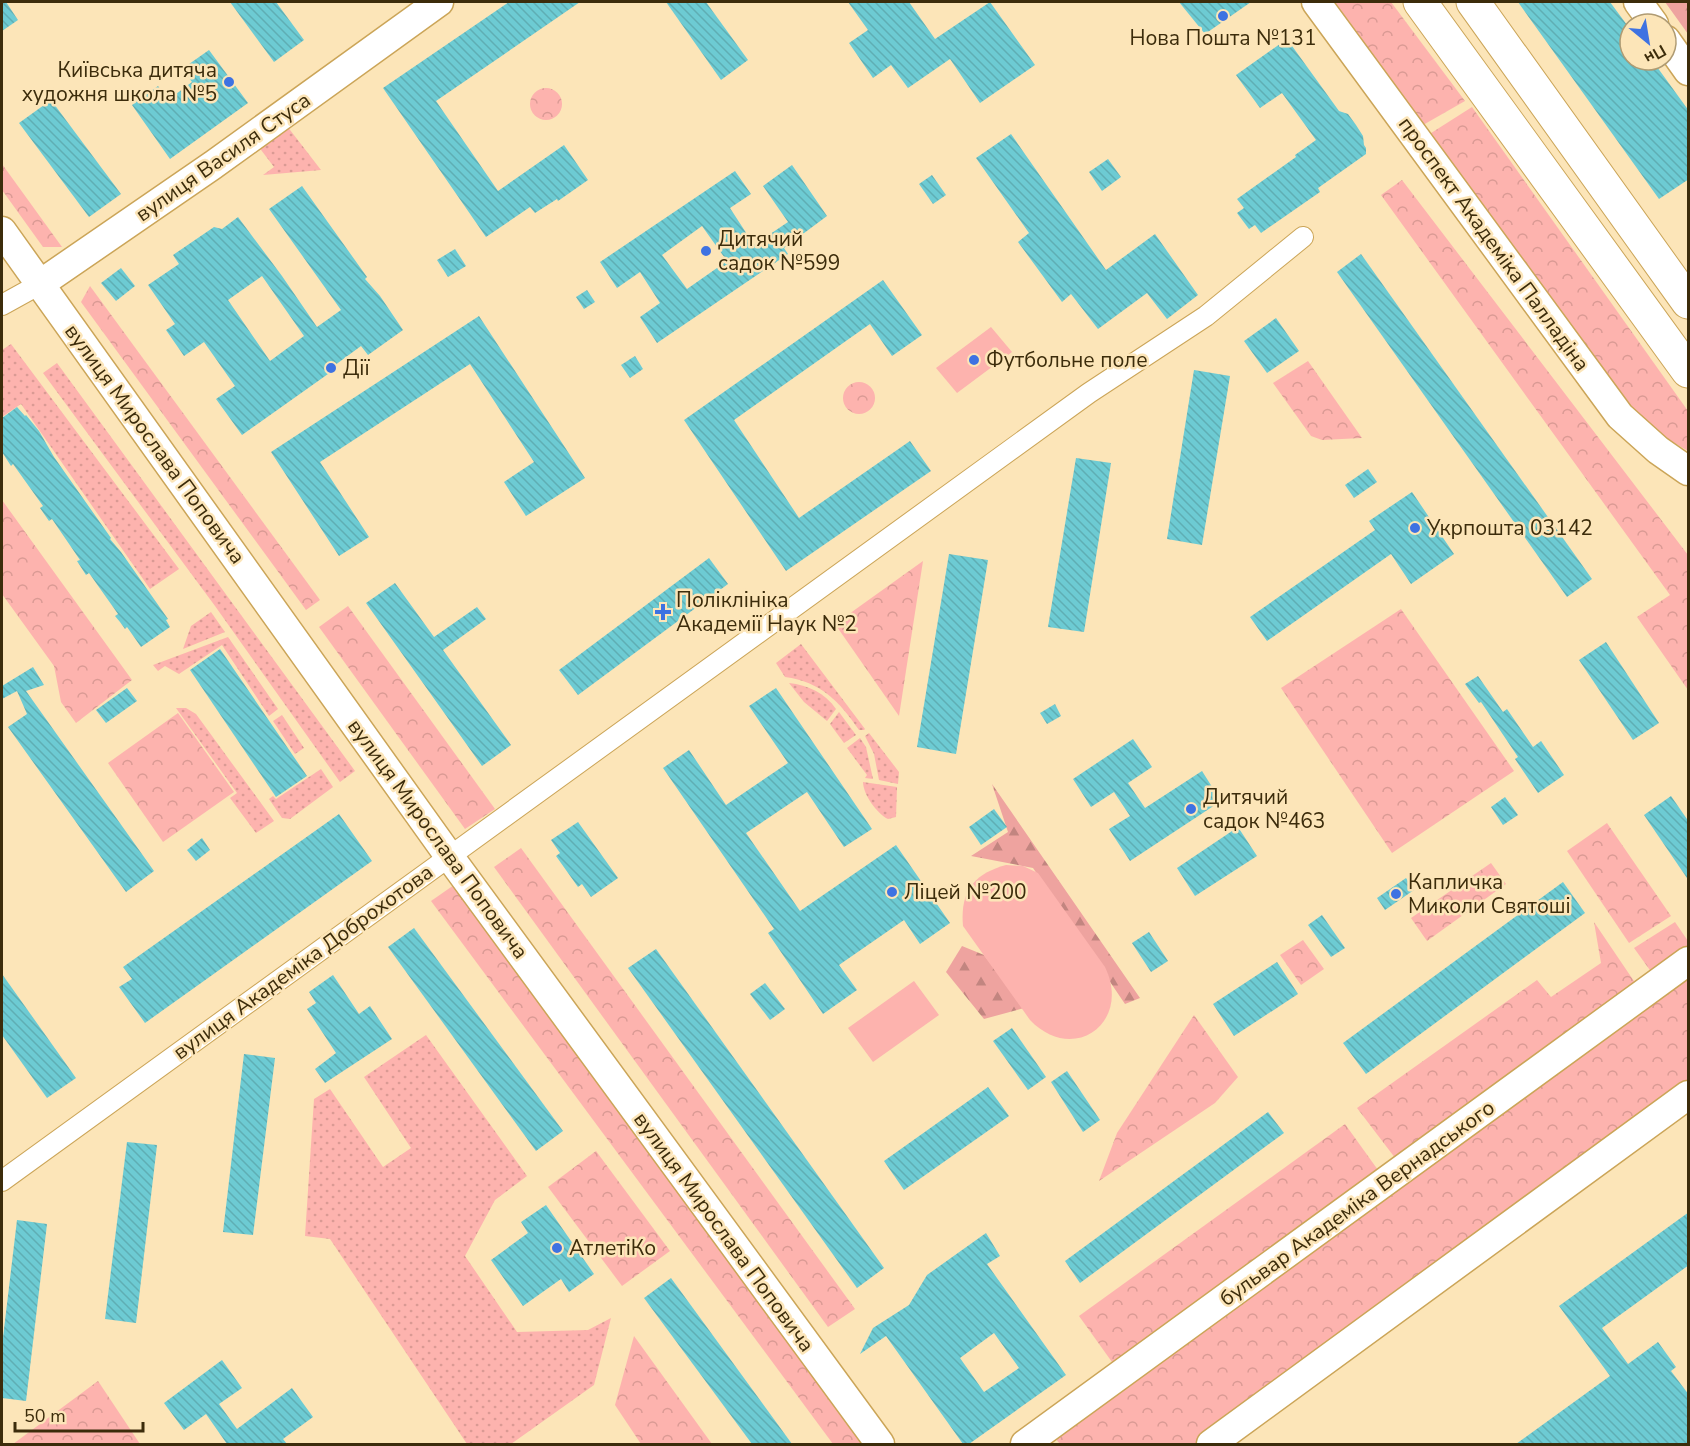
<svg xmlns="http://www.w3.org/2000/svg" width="1690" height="1446" font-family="'Nunito Sans',sans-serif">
<defs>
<pattern id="grass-dots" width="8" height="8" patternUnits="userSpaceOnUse" patternTransform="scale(1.5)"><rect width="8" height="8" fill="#fdb3ae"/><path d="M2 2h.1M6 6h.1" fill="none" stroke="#da9a94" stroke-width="1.8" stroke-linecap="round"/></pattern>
<pattern id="forest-firs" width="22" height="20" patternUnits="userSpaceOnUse" patternTransform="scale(1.5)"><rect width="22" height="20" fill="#eea39f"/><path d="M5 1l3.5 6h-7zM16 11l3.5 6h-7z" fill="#c28580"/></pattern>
<pattern id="park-crowns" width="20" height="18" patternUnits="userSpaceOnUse" patternTransform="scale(1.5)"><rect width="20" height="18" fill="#fdb3ae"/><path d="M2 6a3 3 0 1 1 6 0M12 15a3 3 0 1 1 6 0" fill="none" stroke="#da9a94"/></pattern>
<pattern id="building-back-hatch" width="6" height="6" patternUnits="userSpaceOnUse" patternTransform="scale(1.5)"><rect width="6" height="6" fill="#6dcbd3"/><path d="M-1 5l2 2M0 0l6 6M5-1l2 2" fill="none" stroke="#5faeb4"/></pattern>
</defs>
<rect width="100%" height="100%" fill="#fce5b8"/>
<g fill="url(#grass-dots)">
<path d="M287 126 321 170 263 175 274 167 255 142Z"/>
<path d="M11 344 179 569 150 589 21 404 2 417V350Z"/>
<path d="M57 363 355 771 340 782 215 606 43 373Z"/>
<path d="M211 612 225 632 183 649 191 626Z"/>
<path d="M228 637 278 709 269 716 222 645 179 674 165 666 158 671 153 665Z"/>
<path d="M801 644 865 729 864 730H859C839 701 821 682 785 677L776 663Z"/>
<path d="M789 683C808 685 825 693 836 709L827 721 804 702Z"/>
<path d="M176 708H186L196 714 274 821 256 833 230 798 237 793Z"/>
<path d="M839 712 856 735 844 743 830 724Z"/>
<path d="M282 715 304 748 295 754 273 721Z"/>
<path d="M869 733 899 772 898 784 879 780 874 754 865 736Z"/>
<path d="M860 738 866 747 873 779 865 778 867 775 847 748Z"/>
<path d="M321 769 333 787 290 819 282 818 269 799 273 796 276 799Z"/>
<path d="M863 782 897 787 896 817 888 819C877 814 863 794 863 782Z"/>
<path d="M426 1035 527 1176 495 1200 465 1256 517 1332 588 1330 611 1318 594 1385 511 1444H467L330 1239 305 1236 314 1099 330 1089 383 1167 411 1148 364 1077Z"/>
</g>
<g fill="url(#forest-firs)">
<path d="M1665 2H1688V34Z"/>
<path d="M992 784 1140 998 1125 1004 1033 868 971 856 1008 832Z"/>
<path d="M962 946 984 955 1024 1008 984 1019 946 972Z"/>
</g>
<g fill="url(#park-crowns)">
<path d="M1335 2H1391L1465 101 1423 125Z"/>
<circle cx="546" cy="104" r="16"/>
<path d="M1472 107 1688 411V451L1654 431 1627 409 1428 135Z"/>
<path d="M2 164 62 247H43L2 190Z"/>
<path d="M1402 180 1688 555V690L1637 617 1670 595 1381 195Z"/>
<path d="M90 286 320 600 306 610 81 302Z"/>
<path d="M1308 361 1362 438 1322 440 1311 436 1273 383Z"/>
<circle cx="859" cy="398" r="16"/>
<path d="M2 500 132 680 76 723 61 702 54 666 2 594Z"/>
<path d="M923 561 899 716 835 624Z"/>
<path d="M348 606 495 809 465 829 319 627Z"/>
<path d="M1401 609 1514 771 1392 853 1281 688Z"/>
<path d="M178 713 234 792 163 842 108 763Z"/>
<path d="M1607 823 1671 916 1629 943 1567 851Z"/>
<path d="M521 848 855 1309 828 1327 494 867Z"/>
<path d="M1491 863 1506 884 1427 941 1411 918Z"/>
<path d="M454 885 865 1444H833L431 901Z"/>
<path d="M1594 922 1642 993 1402 1167 1357 1108 1537 980 1551 997 1601 963Z"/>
<path d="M1675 922 1688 941V958L1657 980 1634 948Z"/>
<path d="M1303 940 1324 969 1301 985 1280 955Z"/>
<path d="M1688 978V1088L1196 1444H1060L1055 1438Z"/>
<path d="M1194 1015 1238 1077 1215 1103 1099 1181 1117 1133Z"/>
<path d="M1345 1124 1383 1177 1117 1369 1079 1316Z"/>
<path d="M596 1151 670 1251 622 1286 548 1187Z"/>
<path d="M634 1336 712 1444H641L615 1405Z"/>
<path d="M98 1381 140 1444H13Z"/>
</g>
<g fill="#fdb3ae">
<path d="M991 327 1012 352 957 393 936 368Z"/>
<path d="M1006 865 1023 866 1038 873 1105 967C1132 1023 1073 1065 1030 1020L963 926C960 892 973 874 1006 865Z"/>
<path d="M914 981 939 1015 873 1062 848 1028Z"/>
</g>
<g fill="url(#building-back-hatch)" fill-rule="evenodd">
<path d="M2 2H6L18 20 2 31Z"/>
<path d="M230 2H276L304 40 274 62Z"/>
<path d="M509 2H580L436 101 498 191 564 145 588 180 558 201 557 199 535 213 530 207 486 237 383 88Z"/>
<path d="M666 2H706L748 60 721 80Z"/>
<path d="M848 2H909L935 39 990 2 1035 65 980 103 950 59 908 88 891 65 873 78 849 43 868 30Z"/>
<path d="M1179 2H1251L1205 34Z"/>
<path d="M1518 2H1610L1630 29V60H1652L1689 111V179L1659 199Z"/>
<path d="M1287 39 1339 111 1348 114 1356 125 1363 136 1364 145 1366 148V154L1318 188 1320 192 1261 233 1255 225 1249 229 1237 213 1244 208 1237 199 1296 157 1295 155 1316 140 1282 93 1260 108 1236 75Z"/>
<path d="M209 50 248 103 170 159 132 105 158 86 168 100 192 82 182 69Z"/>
<path d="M51 100 121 194 89 217 19 123Z"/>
<path d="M1011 134 1106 270 1155 234 1198 295 1167 319 1147 293 1098 329 1071 294 1062 302 1018 242 1029 233 976 158Z"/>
<path d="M1108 159 1121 177 1102 191 1089 172Z"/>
<path d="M792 165 827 216 784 248 788 254 657 343 640 317 660 303 640 272 617 288 600 262 735 171 751 194 730 208 754 245 788 222 763 186ZM702 226 727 261 687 289 662 255Z"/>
<path d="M932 175 946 195 933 204 919 184Z"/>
<path d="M302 186 367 277 365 279 380 296 403 330 368 355 361 346 327 371 328 374 242 435 216 399 235 386 204 342 184 356 166 330 175 324 148 285 179 264 173 255 214 227 222 229 238 217 282 276 317 327 341 310 269 209ZM262 276 304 336 270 361 228 300Z"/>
<path d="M455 249 466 266 448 277 437 260Z"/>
<path d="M1361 254 1592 579 1567 597 1337 272Z"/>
<path d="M121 268 135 286 116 301 101 283Z"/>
<path d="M883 280 922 335 892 356 870 324 734 420 799 518 910 441 931 471 786 571 684 420Z"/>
<path d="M587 290 595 302 584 309 576 297Z"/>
<path d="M479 316 585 478 526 516 504 482 534 462 470 364 320 462 369 537 339 556 271 452Z"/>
<path d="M1276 318 1299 351 1267 373 1244 341Z"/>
<path d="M635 356 643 369 630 378 621 365Z"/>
<path d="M1194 370 1230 376 1202 545 1167 539Z"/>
<path d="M17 407 25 416 26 415 39 431 54 457 111 538 110 539 121 552 168 619 166 620 170 627 141 647 127 627 125 629 120 622 115 616 118 614 89 573 86 575 77 561 80 560 52 519 49 521 40 508 43 506 13 464 11 466 2 452V418Z"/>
<path d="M1076 458 1111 463 1084 632 1048 627Z"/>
<path d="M1368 469 1377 482 1354 498 1345 485Z"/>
<path d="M1412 492 1454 554 1411 584 1391 554 1267 641 1250 617 1375 530 1369 521Z"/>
<path d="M949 554 988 560 956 754 917 747Z"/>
<path d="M709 558 728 584 578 695 559 670Z"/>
<path d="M395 583 434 637 477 607 486 619 443 650 511 745 482 766 366 603Z"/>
<path d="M1606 642 1659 723 1633 740 1579 660Z"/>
<path d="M220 649 307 776 276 797 190 670Z"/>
<path d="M33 667 44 685 26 691 154 871 126 892 8 727 27 714 17 691 2 699V686Z"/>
<path d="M1478 676 1503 712 1507 709 1533 747 1541 741 1564 775 1538 793 1515 759 1518 757 1481 702 1479 703 1465 684Z"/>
<path d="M127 688 137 701 106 723 96 710Z"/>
<path d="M776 688 872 829 844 847 807 792 746 833 800 911 896 845 950 923 920 944 904 920 839 965 857 990 823 1014 768 933 774 929 663 768 689 750 726 805 788 763 749 706Z"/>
<path d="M1055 704 1061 716 1047 724 1040 713Z"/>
<path d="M1133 739 1152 767 1128 783 1145 808 1202 771 1221 801 1130 861 1109 829 1130 816 1114 792 1091 807 1073 779Z"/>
<path d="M1671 796 1689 822V881L1644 815Z"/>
<path d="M1505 797 1518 815 1503 825 1491 807Z"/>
<path d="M994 809 1007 827 981 845 969 827Z"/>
<path d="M339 814 372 861 145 1023 119 987 132 979 123 967Z"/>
<path d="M578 822 618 878 591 897 582 884 578 887 556 856 560 853 551 840Z"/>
<path d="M1238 827 1257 856 1195 896 1177 868Z"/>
<path d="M202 838 210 850 196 861 187 850Z"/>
<path d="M1406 878 1414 890 1385 910 1377 898Z"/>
<path d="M1563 882 1585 913 1366 1074 1343 1043Z"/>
<path d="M1322 915 1345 948 1331 957 1308 925Z"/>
<path d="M414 928 563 1131 536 1151 388 947Z"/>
<path d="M1149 932 1168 961 1151 972 1132 943Z"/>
<path d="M656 949 884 1268 857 1288 628 968Z"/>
<path d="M1277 962 1298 994 1234 1036 1213 1004Z"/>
<path d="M2 974 76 1078 47 1098 2 1035Z"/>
<path d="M333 975 359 1014 370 1006 392 1039 325 1083 315 1069 336 1053 307 1009 316 1003 309 992Z"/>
<path d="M765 983 785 1009 770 1020 750 994Z"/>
<path d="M1012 1028 1046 1077 1028 1090 993 1041Z"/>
<path d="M244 1054 275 1058 253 1235 223 1232Z"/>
<path d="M1067 1071 1100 1120 1083 1132 1051 1082Z"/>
<path d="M988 1087 1009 1116 904 1190 884 1161Z"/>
<path d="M1268 1112 1284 1133 1080 1283 1065 1261Z"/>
<path d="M127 1142 157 1145 136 1323 105 1319Z"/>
<path d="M546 1205 594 1274 569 1292 561 1279 523 1306 491 1260 528 1233 521 1222Z"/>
<path d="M1689 1212V1265L1602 1328 1628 1364 1658 1342 1676 1367 1671 1371 1689 1395V1444H1516L1610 1376 1559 1306Z"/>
<path d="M17 1220 47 1224 26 1401 2 1398V1346Z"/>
<path d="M986 1233 1000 1256 987 1264 1066 1375 969 1444H963L886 1336 860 1354 873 1328 909 1305 927 1275ZM994 1333 1019 1368 984 1392 960 1358Z"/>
<path d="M671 1278 792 1444H752L644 1298Z"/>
<path d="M222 1360 242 1388 219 1404 237 1429 292 1388 313 1417 283 1439 287 1444H227L206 1414 184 1430 164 1403Z"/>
</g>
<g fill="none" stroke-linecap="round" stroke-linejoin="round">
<g stroke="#cba558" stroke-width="22">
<g id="street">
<path d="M2 305 40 284"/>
<path d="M2 1181 1089 393 1206 316 1303 237"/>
</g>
</g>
<g stroke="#cba558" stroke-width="31">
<g id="secondary">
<path d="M1316 2 1620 416 1658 450 1688 471"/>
<path d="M1638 2 1654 24"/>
<path d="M1666 40 1688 71"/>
<path d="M2 231 449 856 880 1444"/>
<path d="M40 284 213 165 439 2"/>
<path d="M1025 1444 1688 961"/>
<path d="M1211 1444 1688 1095"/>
</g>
</g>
<g stroke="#cba558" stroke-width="35">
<g id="highway">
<path d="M1420 2 1688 371"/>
<path d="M1473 2 1688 302"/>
</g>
</g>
<use href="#street" stroke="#fff" stroke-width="20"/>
<use href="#secondary" stroke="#fff" stroke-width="28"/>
<use href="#highway" stroke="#fff" stroke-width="33"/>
</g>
<g fill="#3e72e2" stroke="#fce5b8" stroke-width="2">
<circle cx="1223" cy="16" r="6"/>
<circle cx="229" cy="82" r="6"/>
<circle cx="706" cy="251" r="6"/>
<circle cx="974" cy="360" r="6"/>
<circle cx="331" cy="368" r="6"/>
<circle cx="1415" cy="528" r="6"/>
<path d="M660 603h6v6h6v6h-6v6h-6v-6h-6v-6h6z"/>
<circle cx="1191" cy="809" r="6"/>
<circle cx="892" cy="892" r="6"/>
<circle cx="1396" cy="894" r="6"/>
<circle cx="557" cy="1248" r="6"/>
</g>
<g text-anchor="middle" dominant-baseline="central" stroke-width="5" stroke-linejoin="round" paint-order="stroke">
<g font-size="21" fill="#3c2c0b" stroke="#fce5b8" text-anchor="start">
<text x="1223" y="38" text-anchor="middle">Нова Пошта №131</text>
<text x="217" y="70" text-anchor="end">Київська дитяча<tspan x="217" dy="24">художня школа №5</tspan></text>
<text x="718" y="239">Дитячий<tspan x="718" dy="24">садок №599</tspan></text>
<text x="986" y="360">Футбольне поле</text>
<text x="343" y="368">Дії</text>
<text x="1427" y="528">Укрпошта 03142</text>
<text x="676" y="600">Поліклініка<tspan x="676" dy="24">Академії Наук №2</tspan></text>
<text x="1203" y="797">Дитячий<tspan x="1203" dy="24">садок №463</tspan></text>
<text x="1408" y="882">Капличка<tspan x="1408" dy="24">Миколи Святоші</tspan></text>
<text x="904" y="892">Ліцей №200</text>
<text x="569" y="1248">АтлетіКо</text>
</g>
<g font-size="21" fill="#3c2c0b" stroke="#fce5b8">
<text transform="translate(223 157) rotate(-35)">вулиця Василя Стуса</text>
<text transform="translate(1494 244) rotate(54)">проспект Академіка Палладіна</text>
<text transform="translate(155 444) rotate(54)">вулиця Мирослава Поповича</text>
<text transform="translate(438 839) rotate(54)">вулиця Мирослава Поповича</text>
<text transform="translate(303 962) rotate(-36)">вулиця Академіка Доброхотова</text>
<text transform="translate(1357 1203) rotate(-36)">бульвар Академіка Вернадського</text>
<text transform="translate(724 1232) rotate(54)">вулиця Мирослава Поповича</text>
</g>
</g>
<rect width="1690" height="1446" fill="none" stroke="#3c2c0b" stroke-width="6"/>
<g transform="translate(1648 42) rotate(150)"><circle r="28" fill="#fce5b8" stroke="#af9b73" stroke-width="1.5"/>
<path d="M0-4.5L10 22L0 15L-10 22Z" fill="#3e72e2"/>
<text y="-9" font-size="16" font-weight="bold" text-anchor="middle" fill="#3c2c0b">Пн</text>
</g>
<path d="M15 1422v9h128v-9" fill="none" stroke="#3c2c0b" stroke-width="3"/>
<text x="24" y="1422" font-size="18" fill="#3c2c0b" stroke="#fce5b8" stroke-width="4.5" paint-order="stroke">50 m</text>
</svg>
